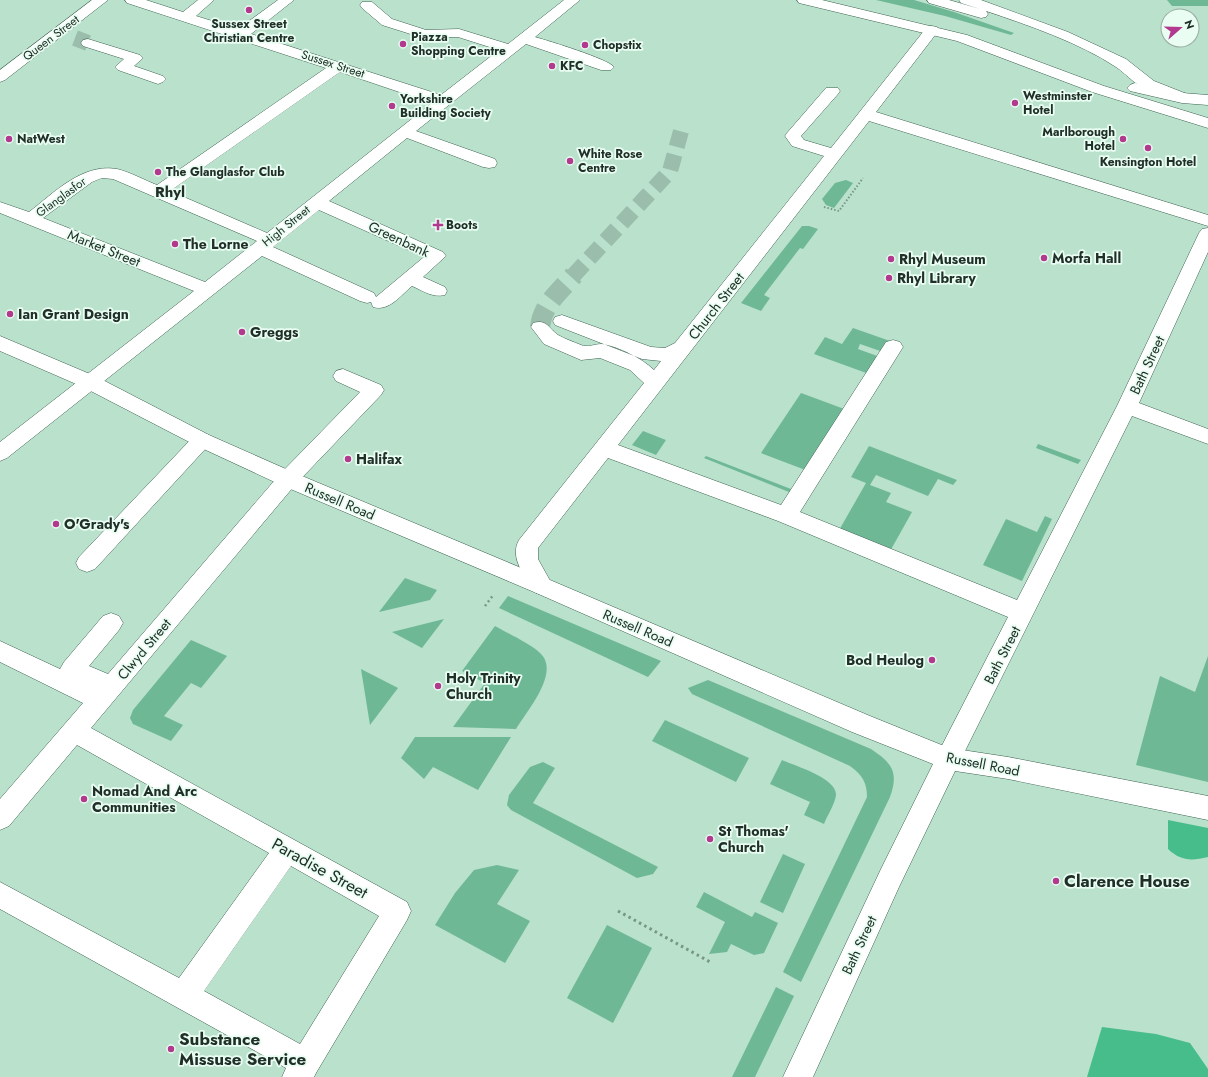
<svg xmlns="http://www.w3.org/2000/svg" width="1208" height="1077" font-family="Jost,sans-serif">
<rect width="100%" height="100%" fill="#b9e1cc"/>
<g fill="#6fb896">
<path d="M876 0H914L954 12 1014 33 1011 35 945 16Z"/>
<path d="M1167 0H1208V6H1172Z"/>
<path d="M846 180 853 183 834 208 826 205 822 199 835 183Z"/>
<path d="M802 226H809L818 229 803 249 800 248 764 295 770 298 761 311 741 303Z"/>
<path d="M853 328 890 341 883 352 860 344 858 349 880 357 869 374 814 354 825 337 842 344Z"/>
<path d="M801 393 847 410 808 471 761 453Z"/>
<path d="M643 431 666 440 656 455 632 445Z"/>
<path d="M1038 444 1081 460 1078 464 1036 448Z"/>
<path d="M869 446 957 480 953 485 938 479 928 496 876 475 870 485 891 493 886 502 912 512 889 553 838 532 866 483 851 477Z"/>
<path d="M706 456 796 491 794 494 704 458Z"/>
<path d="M1045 516 1052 519 1022 581 983 565 1006 519 1037 532Z"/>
<path d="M405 578 437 590 430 600 379 612Z"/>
<path d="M508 596 661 661 648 677 499 608Z"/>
<path d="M444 619 422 648 392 632Z"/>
<path d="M495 626C507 633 531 644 540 653 561 672 527 711 516 729L453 727 485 683 462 671Z"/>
<path d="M191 640 227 656 201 688 191 683 164 716 183 725 171 741 133 724 130 718 133 710Z"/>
<path d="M1208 656V782L1136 765 1160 676 1195 692Z"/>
<path d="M361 669 398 688 370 725Z"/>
<path d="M708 680 871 749C892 763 899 772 890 797L801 982 783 972 867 797C867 782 862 775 850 766L692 694 688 688Z"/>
<path d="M665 720 749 758 736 782 652 741Z"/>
<path d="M415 737H511L478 790 433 767 424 779 401 758Z"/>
<path d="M782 760C795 766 837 778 836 795 835 804 827 816 824 824L804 815 810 802 770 784Z"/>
<path d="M543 762 555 768 533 803 658 867 653 874 637 878 511 810 507 805 509 795 530 767Z"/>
<path d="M783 854 805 864 783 913 760 902Z"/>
<path d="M497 865 519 870 497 904 530 921 505 963 435 925 455 893 474 870Z"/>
<path d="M704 892 752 917 755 912 778 923 764 953 754 955 731 944 727 952 709 954 725 922 696 907Z"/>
<path d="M607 925 652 948 613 1023 567 998Z"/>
<path d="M776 987 794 996 755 1077H732Z"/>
</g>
<g fill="#47bd8c">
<path d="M1168 820 1208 828V857C1191 861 1181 861 1168 849Z"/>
<path d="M1102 1027 1156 1034 1190 1043 1208 1069V1077H1087Z"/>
</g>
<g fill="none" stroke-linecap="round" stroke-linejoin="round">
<g stroke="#9abeab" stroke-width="16" stroke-dasharray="16 8" stroke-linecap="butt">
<path d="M75 38 88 43"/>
<path d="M573 276 670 171 683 124"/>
</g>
<path stroke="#9abeab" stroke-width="20" stroke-dasharray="20 10" stroke-linecap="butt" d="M540 327C542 305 560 291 574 275"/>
<g stroke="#3d6250" stroke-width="1">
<g id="minor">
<path d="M92 0H108L5 80 0 82V70Z"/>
<path d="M125 0H146L183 12 198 0H214L196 16 238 29 278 0H294L251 34 441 95 499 50 458 37H420L382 25 362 8 360 5 362 2H372L392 19 426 30 459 29 508 44 564 0H580L535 37C549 41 608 59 614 67L611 70H601L526 44 416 131 495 159 497 163 495 167 489 168 483 167 407 138 329 201 443 252 446 256 423 277 445 287 447 291 445 295C433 298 423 291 412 286 401 295 389 312 373 307L371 302 367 303 360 301 262 256 7 458 0 461V442L194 291 0 213V202L29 212C54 193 82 163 117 169 130 172 144 180 157 185L326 68 127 3ZM340 72 432 103 267 233 170 191ZM102 178 113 179 257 241 205 282 43 218 92 182ZM319 210 424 257 376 297 374 293 273 247Z"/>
<path d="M927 0H949L980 9 961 3 959 0H981L1068 32 1126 59 1154 81 1187 94 1189 97 1187 100C1173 104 1144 89 1133 81 1127 76 1122 71 1116 67 1080 43 1028 25 986 11L988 14 986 17 981 18 929 3Z"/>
<path d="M932 26 937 27 939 30 876 112 1208 215V226L869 121 618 445 781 505 886 342 893 340 900 342 903 347 800 512 1017 600 1117 406 1199 233 1202 229 1208 228V252L1139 403 1208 429V444L1132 416 957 767 948 770 939 767 935 759 1008 617 778 521 608 458 538 548V559L553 586 550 592 542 595 534 592C525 576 509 558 519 540L644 383 630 370 600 358 581 360 544 344 531 327 533 323C547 319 548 328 558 335 565 339 574 342 581 345 587 348 595 344 602 344 618 346 643 359 654 370L661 361 642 359 555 325 553 321 555 317 562 315 651 347 665 348 675 343 824 156 792 146 785 136 787 133 826 88H838L840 91 838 94 801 136 804 140 831 148 927 27Z"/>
<path d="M88 39 140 55 143 58 134 66 163 76 166 79 163 82 158 84 118 70 115 67 124 59 83 46 81 43 83 40Z"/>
<path d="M343 369 381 385 384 390 381 395 295 485 91 728 407 902 411 911 407 920 316 1073 314 1077H282L286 1068 0 909V882L179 978 269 853 77 745 9 826 0 830V799L83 703 0 662V641L60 669 64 662 103 616 111 613 119 616 123 623 119 630 89 666 108 674 281 473 360 392 336 381 333 376 336 371ZM291 866 379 916 300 1044 204 991Z"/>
<path d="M202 433 209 435 212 440 209 445 95 569 87 572 79 569 76 563 79 557 195 435Z"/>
</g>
</g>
<g stroke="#3d6250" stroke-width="1">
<g id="major">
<path d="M797 0H822L967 35 1104 86 1208 118V128L1092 92 957 41 799 3Z"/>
<path d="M1135 83 1182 93 1208 95V105L1182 103 1130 91 1127 88 1130 85Z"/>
<path d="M0 336 97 377 209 435 295 473 550 580 870 716 949 748 1008 757 1208 796V820L1008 779 955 771 899 887 813 1077H783L881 869 933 764 852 732 534 592 281 485 195 445 83 387 0 351Z"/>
</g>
</g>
<path stroke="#789687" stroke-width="2" stroke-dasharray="1.5 2" stroke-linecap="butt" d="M824 207 839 211 863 178"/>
<path stroke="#789687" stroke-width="2.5" stroke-dasharray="2 3" stroke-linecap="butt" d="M485 606 494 594"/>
<path stroke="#789687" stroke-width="3" stroke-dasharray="2.5 3.5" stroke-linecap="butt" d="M618 911 712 963"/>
<use href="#minor" fill="#fff" fill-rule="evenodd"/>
<use href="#major" fill="#fff" fill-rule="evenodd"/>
</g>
<g fill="#b2398d" stroke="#e9fdf2" stroke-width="1.5">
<circle cx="249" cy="10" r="4"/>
<circle cx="403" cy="44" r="4"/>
<circle cx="585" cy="45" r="4"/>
<circle cx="552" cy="66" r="4"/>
<circle cx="1015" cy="103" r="4"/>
<circle cx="392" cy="106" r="4"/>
<circle cx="9" cy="139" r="4"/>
<circle cx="1123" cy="139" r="4"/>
<circle cx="1148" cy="148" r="4"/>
<circle cx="570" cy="161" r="4"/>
<circle cx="158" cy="172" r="4"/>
<path d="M436 219h4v4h4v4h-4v4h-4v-4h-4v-4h4z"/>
<circle cx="175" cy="244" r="4"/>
<circle cx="1044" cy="258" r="4"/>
<circle cx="891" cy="259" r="4"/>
<circle cx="889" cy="278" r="4"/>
<circle cx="10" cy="314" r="4"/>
<circle cx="242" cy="332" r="4"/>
<circle cx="348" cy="459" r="4"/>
<circle cx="56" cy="524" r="4"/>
<circle cx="932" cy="660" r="4"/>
<circle cx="438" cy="686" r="4"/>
<circle cx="84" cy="799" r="4"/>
<circle cx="710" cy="839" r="4"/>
<circle cx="1056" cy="881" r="4"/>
<circle cx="171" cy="1049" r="4"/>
</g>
<g text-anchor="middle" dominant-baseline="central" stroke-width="3.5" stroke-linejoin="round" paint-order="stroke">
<g font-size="12" font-weight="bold" fill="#203028" stroke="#e9fdf2" text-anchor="start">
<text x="249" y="24" text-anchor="middle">Sussex Street<tspan x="249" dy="14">Christian Centre</tspan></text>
<text x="411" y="37">Piazza<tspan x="411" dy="14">Shopping Centre</tspan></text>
<text x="593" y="45">Chopstix</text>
<text x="560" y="66">KFC</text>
<text x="1023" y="96">Westminster<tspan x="1023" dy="14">Hotel</tspan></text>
<text x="400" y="99">Yorkshire<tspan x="400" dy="14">Building Society</tspan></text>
<text x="1115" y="132" text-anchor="end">Marlborough<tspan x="1115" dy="14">Hotel</tspan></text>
<text x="17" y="139">NatWest</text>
<text x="578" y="154">White Rose<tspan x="578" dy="14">Centre</tspan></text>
<text x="1148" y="162" text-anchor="middle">Kensington Hotel</text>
<text x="166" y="172">The Glanglasfor Club</text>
<text x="446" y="225">Boots</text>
</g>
<g font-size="12" fill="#203028" stroke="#e9fdf2">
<text transform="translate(51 38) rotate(-37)">Queen Street</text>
<text transform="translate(333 64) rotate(18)">Sussex Street</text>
<text transform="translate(61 197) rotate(-36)">Glanglasfor</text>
<text transform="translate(286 226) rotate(-39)">High Street</text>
</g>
<g font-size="14" fill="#203028" stroke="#e9fdf2">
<text transform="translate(399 239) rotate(25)">Greenbank</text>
<text transform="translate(104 248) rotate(22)">Market Street</text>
<text transform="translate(716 306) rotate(-52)">Church Street</text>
<text transform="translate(1147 365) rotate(-65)">Bath Street</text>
<text transform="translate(340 501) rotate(23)">Russell Road</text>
<text transform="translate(638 628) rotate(23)">Russell Road</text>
<text transform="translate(144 649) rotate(-50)">Clwyd Street</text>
<text transform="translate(1002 655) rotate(-63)">Bath Street</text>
<text transform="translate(983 764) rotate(11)">Russell Road</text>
<text transform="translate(859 945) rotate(-65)">Bath Street</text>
</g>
<g font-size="14" font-weight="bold" fill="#203028" stroke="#e9fdf2" text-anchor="start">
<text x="183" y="244">The Lorne</text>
<text x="1052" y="258">Morfa Hall</text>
<text x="899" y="259">Rhyl Museum</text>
<text x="897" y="278">Rhyl Library</text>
<text x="18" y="314">Ian Grant Design</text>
<text x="250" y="332">Greggs</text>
<text x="356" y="459">Halifax</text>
<text x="64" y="524">O'Grady's</text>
<text x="924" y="660" text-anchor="end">Bod Heulog</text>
<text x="446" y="678">Holy Trinity<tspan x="446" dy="16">Church</tspan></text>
<text x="92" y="791">Nomad And Arc<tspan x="92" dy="16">Communities</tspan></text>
<text x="718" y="831">St Thomas'<tspan x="718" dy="16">Church</tspan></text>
</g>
<g font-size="15" font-weight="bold" fill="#203028" stroke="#e9fdf2">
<text x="170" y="192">Rhyl</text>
</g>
<g font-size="17" fill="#203028" stroke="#e9fdf2">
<text transform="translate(320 868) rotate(29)">Paradise Street</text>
</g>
<g font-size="17" font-weight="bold" fill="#203028" stroke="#e9fdf2" text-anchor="start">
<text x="1064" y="881">Clarence House</text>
<text x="179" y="1039">Substance<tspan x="179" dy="20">Missuse Service</tspan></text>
</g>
</g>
<g transform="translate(1180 28) rotate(70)"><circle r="19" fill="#e9fdf2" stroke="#99aba1"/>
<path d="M0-3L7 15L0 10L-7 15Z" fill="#b2398d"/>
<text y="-6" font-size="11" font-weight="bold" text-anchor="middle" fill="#203028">N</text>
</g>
</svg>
